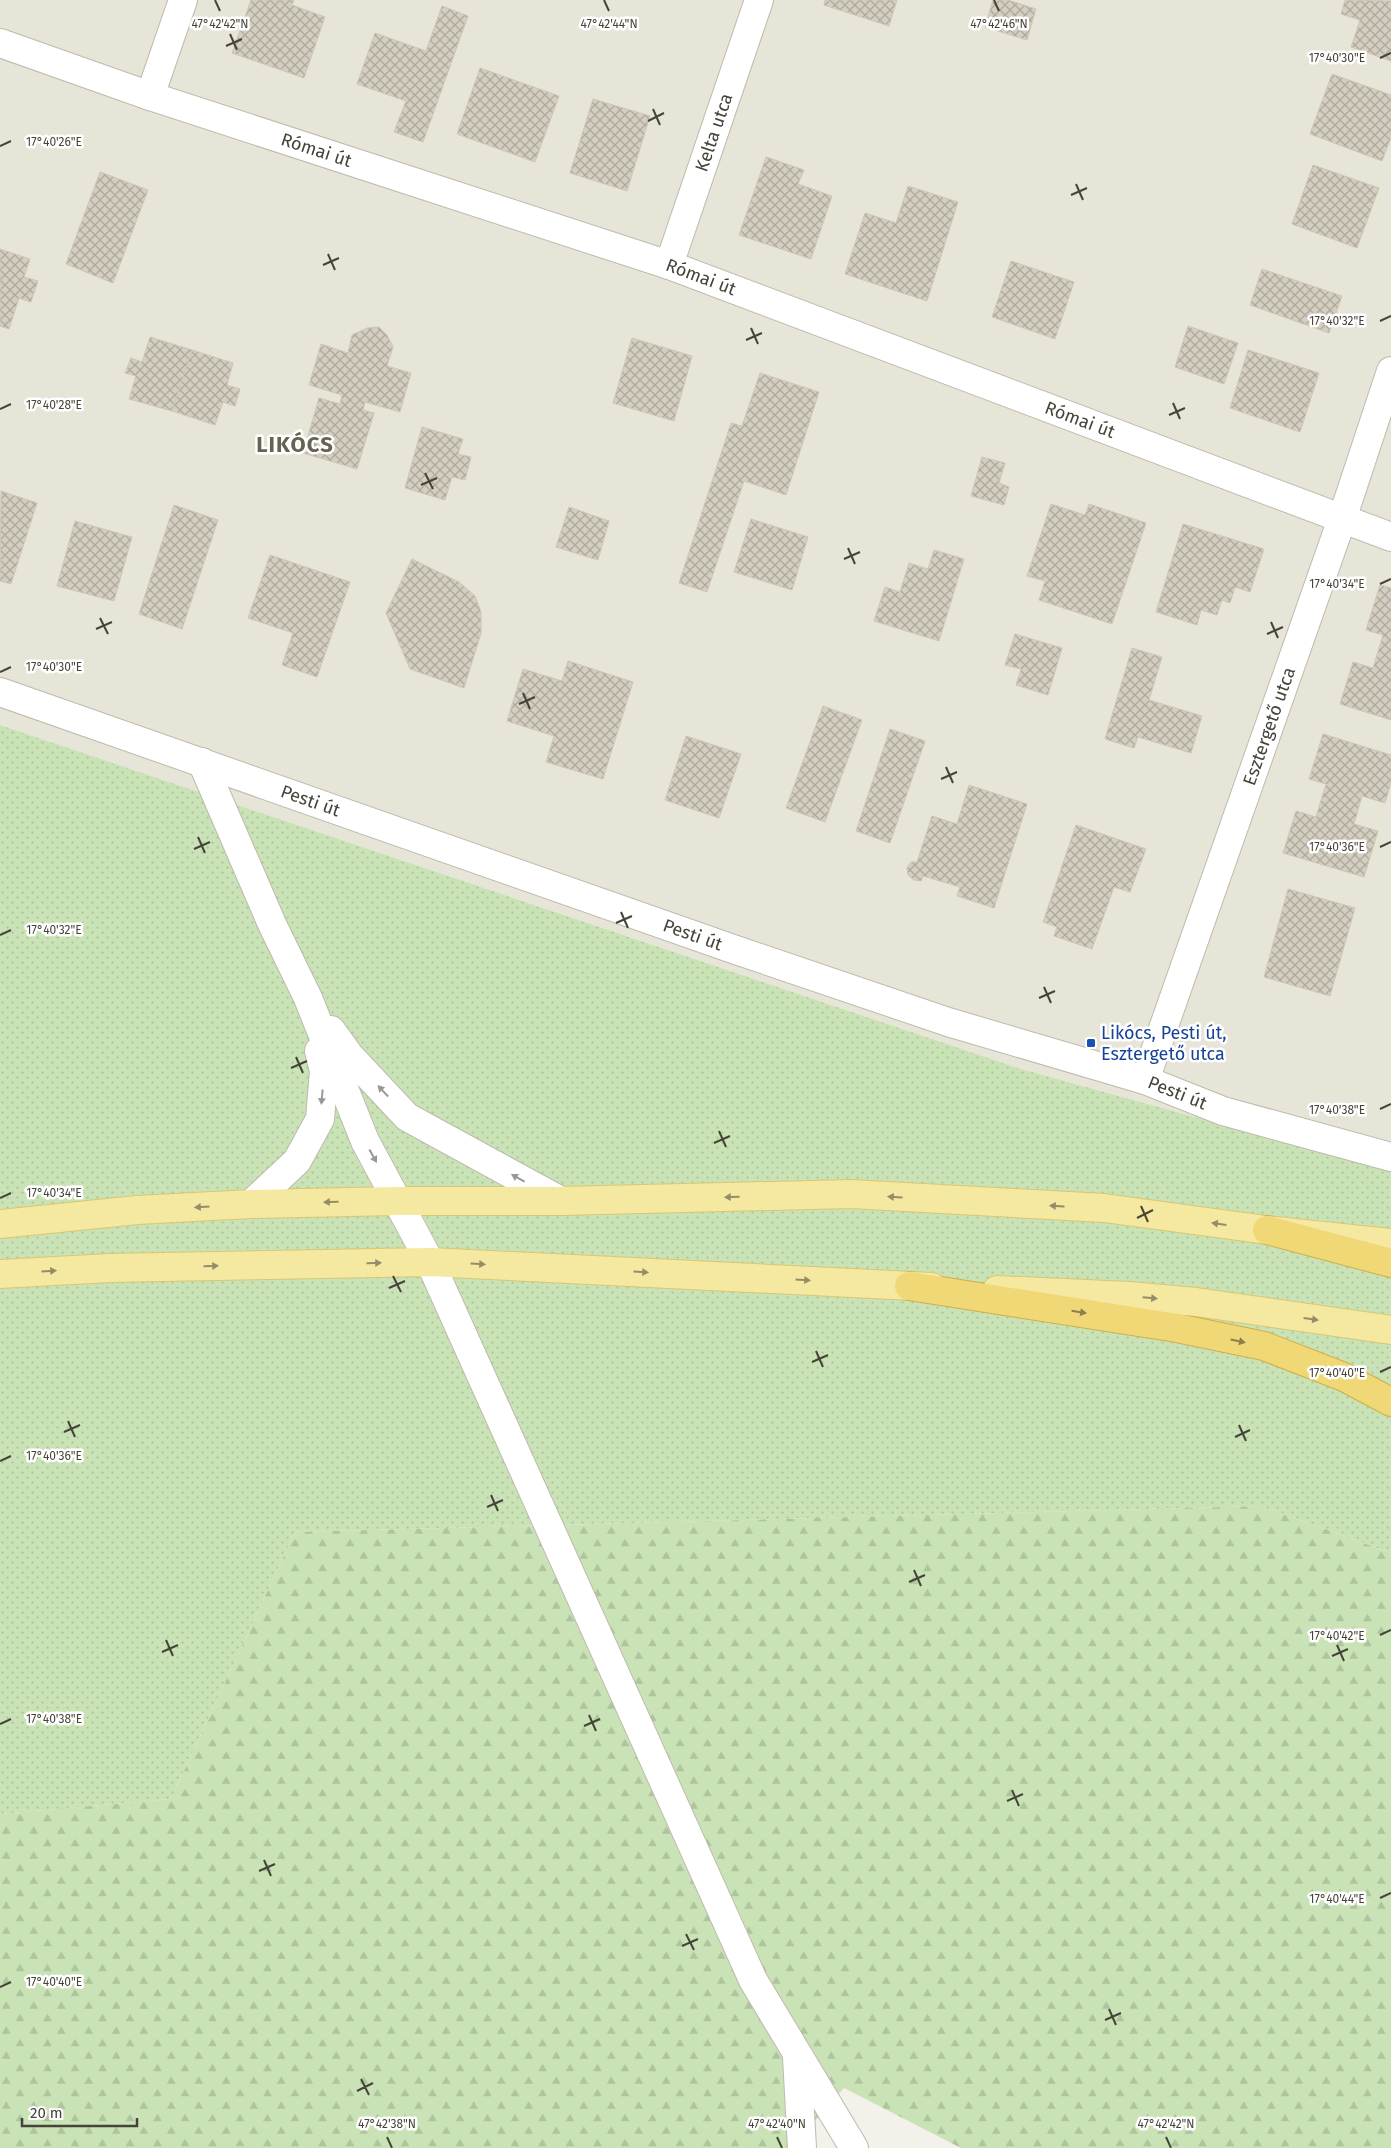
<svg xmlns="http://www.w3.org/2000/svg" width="1391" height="2148" font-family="'Fira Sans',sans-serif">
<defs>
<pattern id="grass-dots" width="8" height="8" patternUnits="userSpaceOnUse" patternTransform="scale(1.25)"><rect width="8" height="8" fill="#c9e3b6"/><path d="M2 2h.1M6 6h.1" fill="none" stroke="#aec49d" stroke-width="1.8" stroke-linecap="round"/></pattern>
<pattern id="forest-firs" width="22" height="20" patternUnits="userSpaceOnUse" patternTransform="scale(1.25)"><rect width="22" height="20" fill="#c9e3b6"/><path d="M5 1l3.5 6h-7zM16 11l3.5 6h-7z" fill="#aec49d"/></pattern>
<pattern id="building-cross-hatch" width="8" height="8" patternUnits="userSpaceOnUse" patternTransform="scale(1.25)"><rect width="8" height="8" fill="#d4cec0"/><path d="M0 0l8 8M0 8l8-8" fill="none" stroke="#aea99d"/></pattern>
</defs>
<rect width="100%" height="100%" fill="#f3f1ea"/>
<path fill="#e7e4d8" d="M0 0H1391V1171L1021 1069 0 725Z"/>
<path fill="url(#grass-dots)" d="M0 725 1021 1069 1391 1171V1553L1261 1506 295 1532 171 1799 0 1814Z"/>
<path fill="url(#forest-firs)" d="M1261 1506 1391 1553V2148H961L844 2088 790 2148H0V1814L171 1799 295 1532Z"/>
<g fill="url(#building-cross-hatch)" stroke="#cec7b4">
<path d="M251 0H294L292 5 325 17 304 78 232 53Z"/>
<path d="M825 0H897L889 26 824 5Z"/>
<path d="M993 0H1008L1036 9 1027 40 985 27Z"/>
<path d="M1345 0 1391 1V61L1351 47 1360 20 1341 14Z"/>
<path d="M442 6 468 16 423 142 394 132 406 101 357 84 375 33 426 51Z"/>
<path d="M480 68 559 96 535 162 457 134Z"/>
<path d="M1332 74 1391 95V138L1382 161 1310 134Z"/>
<path d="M593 99 650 116 627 191 570 173Z"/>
<path d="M766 157 804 170 798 184 832 196 811 259 739 235Z"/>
<path d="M1313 165 1379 188 1357 248 1292 224Z"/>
<path d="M100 172 148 190 113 283 66 264Z"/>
<path d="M908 186 958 202 927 301 845 274 865 213 896 223Z"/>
<path d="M0 249 30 259 24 277 38 281 31 302 19 298 9 329 0 326Z"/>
<path d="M1011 261 1074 282 1055 339 992 317Z"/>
<path d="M1262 269 1342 296 1329 333 1250 305Z"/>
<path d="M1188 326 1238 343 1224 384 1175 367Z"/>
<path d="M379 327 387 335 393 347 387 366 411 373 400 412 365 402 363 410 374 413 357 469 303 453 319 398 340 404 342 395 309 385 321 344 348 353 352 335 367 328Z"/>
<path d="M150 337 192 350 172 411 129 399 136 376 125 373 131 358 142 362Z"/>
<path d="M632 338 692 356 674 421 613 403Z"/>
<path d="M192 350 233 363 227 385 240 389 235 406 223 402 215 425 172 411Z"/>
<path d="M1248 350 1319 373 1300 432 1230 408Z"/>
<path d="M760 373 819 392 786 495 744 481 707 592 679 583 731 423 742 426Z"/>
<path d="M422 427 463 439 458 454 471 457 465 480 452 477 445 500 405 488Z"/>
<path d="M982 457 1005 463 999 483 1009 487 1004 505 971 496Z"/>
<path d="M1 491 37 503 11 584 0 581Z"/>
<path d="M1051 504 1085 515 1089 504 1146 523 1112 624 1039 600 1045 581 1027 576Z"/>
<path d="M174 505 218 520 182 629 139 614Z"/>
<path d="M569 507 609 521 598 560 556 547Z"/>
<path d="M751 519 808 537 792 590 734 572Z"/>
<path d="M75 521 132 537 114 601 57 586Z"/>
<path d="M1183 524 1264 549 1250 592 1235 587 1230 603 1222 600 1217 615 1201 610 1197 625 1156 612Z"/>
<path d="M934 550 964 559 939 641 874 621 885 587 900 592 909 563 928 569Z"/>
<path d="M270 555 350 582 317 677 282 665 293 633 248 618Z"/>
<path d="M412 559 459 582 475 596 481 612V633L464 688 410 669 386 613Z"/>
<path d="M1380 585 1391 588V720L1340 704 1353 662 1373 668 1383 635 1366 630Z"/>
<path d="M1015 634 1062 648 1048 695 1016 685 1021 669 1005 665Z"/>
<path d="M1132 648 1162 657 1149 700 1202 716 1191 753 1138 737 1134 748 1105 739Z"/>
<path d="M568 661 633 682 603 779 546 762 554 736 507 721 523 669 562 681Z"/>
<path d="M823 706 862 720 825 822 786 808Z"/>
<path d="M890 729 925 741 890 843 856 831Z"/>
<path d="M1323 734 1391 755V782L1385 803 1362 796 1354 824 1378 831 1364 877 1283 853 1296 811 1316 817 1326 784 1309 779Z"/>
<path d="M686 736 741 754 719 818 665 800Z"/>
<path d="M969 785 1027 804 994 908 957 896 960 887 923 876 921 881 914 880 908 875 907 868 911 862H917L932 816 957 824Z"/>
<path d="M1076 825 1146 849 1130 892 1114 887 1092 949 1054 936 1057 927 1043 922Z"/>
<path d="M1288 889 1355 908 1330 996 1264 977Z"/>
</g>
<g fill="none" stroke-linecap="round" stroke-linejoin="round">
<g stroke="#bebaad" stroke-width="30">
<g id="minor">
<path id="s1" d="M0 43 150 96 669 265 1391 537"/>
<path d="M150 96 183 0"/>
<path id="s2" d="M669 265 759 0"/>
<path id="s3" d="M0 692 733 949 948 1022 1145 1080 1223 1111 1391 1157"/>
<path d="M202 762 272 924 308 998 365 1141 430 1262 753 1980 854 2148"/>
<path d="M331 1030 349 1055 407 1117 561 1201"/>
<path id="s4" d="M1145 1080 1342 519 1391 371"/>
<path d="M251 1204 297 1161 320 1119 324 1071 319 1051"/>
<path d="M797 2057 802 2148"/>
</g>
</g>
<g stroke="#d9c772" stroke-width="30">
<g id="major">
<path d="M0 1224 137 1210 251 1204 398 1201H561L851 1194 1104 1208 1267 1230 1391 1243"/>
<path d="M0 1274 110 1268 430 1262 932 1287"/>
<path d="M997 1290 1129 1296 1196 1302 1391 1330"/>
</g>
</g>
<g stroke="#cfaf47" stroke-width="30">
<g id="highway">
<path d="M1267 1230 1391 1263"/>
<path d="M909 1286 1177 1328 1264 1346 1344 1377 1391 1402"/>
</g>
</g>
<use href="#minor" stroke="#fff" stroke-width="28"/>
<use href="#major" stroke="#f5e8a1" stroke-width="28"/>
<use href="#highway" stroke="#f1d877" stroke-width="28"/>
</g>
<defs><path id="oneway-solid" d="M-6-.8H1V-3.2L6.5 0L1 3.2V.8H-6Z" transform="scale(1.25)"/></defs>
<g fill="#999892">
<use href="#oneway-solid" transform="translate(383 1091) rotate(-133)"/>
<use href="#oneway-solid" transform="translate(322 1097) rotate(95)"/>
<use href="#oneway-solid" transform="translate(373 1156) rotate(61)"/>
<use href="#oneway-solid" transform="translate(518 1178) rotate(-151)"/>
</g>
<g fill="#958d67">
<use href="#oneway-solid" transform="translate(732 1197) rotate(179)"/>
<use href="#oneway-solid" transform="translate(895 1197) rotate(-177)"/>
<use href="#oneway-solid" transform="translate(331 1202) rotate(179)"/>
<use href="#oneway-solid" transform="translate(1057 1206) rotate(-177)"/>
<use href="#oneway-solid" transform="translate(202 1207) rotate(177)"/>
<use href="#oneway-solid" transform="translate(1219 1224) rotate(-172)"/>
<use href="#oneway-solid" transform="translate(374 1263) rotate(-1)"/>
<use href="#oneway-solid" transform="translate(478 1264) rotate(3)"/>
<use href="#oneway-solid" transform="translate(211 1266) rotate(-1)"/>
<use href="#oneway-solid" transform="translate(49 1271) rotate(-3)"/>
<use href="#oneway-solid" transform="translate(641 1272) rotate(3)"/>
<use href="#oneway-solid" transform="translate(803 1280) rotate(3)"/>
<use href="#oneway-solid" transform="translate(1150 1298) rotate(5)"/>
<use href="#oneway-solid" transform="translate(1311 1319) rotate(8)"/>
</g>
<g fill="#8a7f51">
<use href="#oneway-solid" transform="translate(1079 1312) rotate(9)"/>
<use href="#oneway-solid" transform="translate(1238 1341) rotate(12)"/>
</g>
<path fill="none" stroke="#464338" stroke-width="2" d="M215 0 220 11M604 0 609 11M994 0 999 11M230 34 237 50M226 46 242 39M1380 58 1391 53M653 109 660 125M648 121 664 113M0 146 11 141M1076 184 1083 200M1071 195 1087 188M328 254 335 270M323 265 339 258M1380 321 1391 316M751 328 758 344M746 340 762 333M1173 403 1180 419M0 409 11 404M1169 415 1185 408M425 473 433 489M421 485 437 478M848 548 855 564M844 559 860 552M1380 584 1391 579M100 618 108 634M1271 622 1278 638M96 629 112 622M1267 634 1283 627M0 672 11 667M523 693 530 709M519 704 535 697M946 767 953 783M941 779 957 772M198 837 205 853M1380 847 1391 842M194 849 210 842M621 912 628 928M616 923 632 916M0 935 11 930M1044 987 1051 1003M1039 998 1055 991M296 1057 303 1073M291 1068 307 1061M1380 1109 1391 1104M719 1131 726 1147M714 1143 730 1136M0 1198 11 1193M1141 1206 1148 1222M1137 1218 1153 1210M393 1276 401 1292M389 1288 405 1281M816 1351 823 1367M812 1362 828 1355M1380 1372 1391 1367M68 1421 75 1437M1239 1425 1246 1441M64 1432 80 1425M1235 1437 1250 1430M0 1461 11 1456M491 1495 498 1511M487 1507 503 1500M914 1570 921 1586M909 1582 925 1575M1380 1635 1391 1630M166 1640 173 1656M1337 1645 1344 1661M162 1652 178 1645M1332 1656 1348 1649M589 1715 596 1731M0 1724 11 1719M584 1726 600 1719M1012 1790 1019 1806M1007 1801 1023 1794M264 1860 271 1876M259 1871 275 1864M1380 1898 1391 1893M686 1934 694 1950M682 1946 698 1939M0 1987 11 1982M1109 2009 1116 2025M1105 2020 1121 2013M361 2079 369 2095M357 2091 373 2083M387 2137 392 2148M777 2137 782 2148M1166 2137 1171 2148"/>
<rect fill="#1a4fb4" stroke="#fff" stroke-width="2" x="1086" y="1038" width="10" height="10" rx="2.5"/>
<g text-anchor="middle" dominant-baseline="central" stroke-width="5" stroke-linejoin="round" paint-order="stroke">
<g font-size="18" fill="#464338" stroke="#fff">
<text stroke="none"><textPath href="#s2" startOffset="140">Kelta utca</textPath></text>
<text stroke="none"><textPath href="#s1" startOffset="334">Római út</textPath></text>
<text stroke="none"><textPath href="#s1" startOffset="739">Római út</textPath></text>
<text stroke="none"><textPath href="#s1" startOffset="1144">Római út</textPath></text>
<text stroke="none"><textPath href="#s4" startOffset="375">Esztergető utca</textPath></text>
<text stroke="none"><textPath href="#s3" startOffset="329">Pesti út</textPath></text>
<text stroke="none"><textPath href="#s3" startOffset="734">Pesti út</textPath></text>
<text stroke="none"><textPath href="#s3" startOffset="1244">Pesti út</textPath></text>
</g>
<g font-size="18" fill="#164399" stroke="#fff" text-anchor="start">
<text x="1101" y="1033">Likócs, Pesti út,<tspan x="1101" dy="21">Esztergető utca</tspan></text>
</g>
<g font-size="22" font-weight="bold" letter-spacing="1" fill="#686251" stroke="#fff">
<text x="295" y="444">LIKÓCS</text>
</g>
</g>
<g font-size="12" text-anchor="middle" fill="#464338" stroke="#fff" stroke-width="5" stroke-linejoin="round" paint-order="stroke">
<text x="220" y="28">47°42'42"N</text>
<text x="609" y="28">47°42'44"N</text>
<text x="999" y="28">47°42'46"N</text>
<text x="1337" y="62">17°40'30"E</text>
<text x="54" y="146">17°40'26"E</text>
<text x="1337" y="325">17°40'32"E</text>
<text x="54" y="409">17°40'28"E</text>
<text x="1337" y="588">17°40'34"E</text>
<text x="54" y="671">17°40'30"E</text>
<text x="1337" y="851">17°40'36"E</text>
<text x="54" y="934">17°40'32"E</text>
<text x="1337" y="1114">17°40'38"E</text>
<text x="54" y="1197">17°40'34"E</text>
<text x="1337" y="1377">17°40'40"E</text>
<text x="54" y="1460">17°40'36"E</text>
<text x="1337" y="1640">17°40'42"E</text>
<text x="54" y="1723">17°40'38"E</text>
<text x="1337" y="1903">17°40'44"E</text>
<text x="54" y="1986">17°40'40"E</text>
<text x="387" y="2128">47°42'38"N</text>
<text x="777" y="2128">47°42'40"N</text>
<text x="1166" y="2128">47°42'42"N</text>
</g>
<path d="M22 2118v8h115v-8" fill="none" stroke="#464338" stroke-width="2.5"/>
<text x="30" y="2118" font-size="15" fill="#464338" stroke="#ffffff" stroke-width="4" paint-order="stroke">20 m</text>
</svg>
